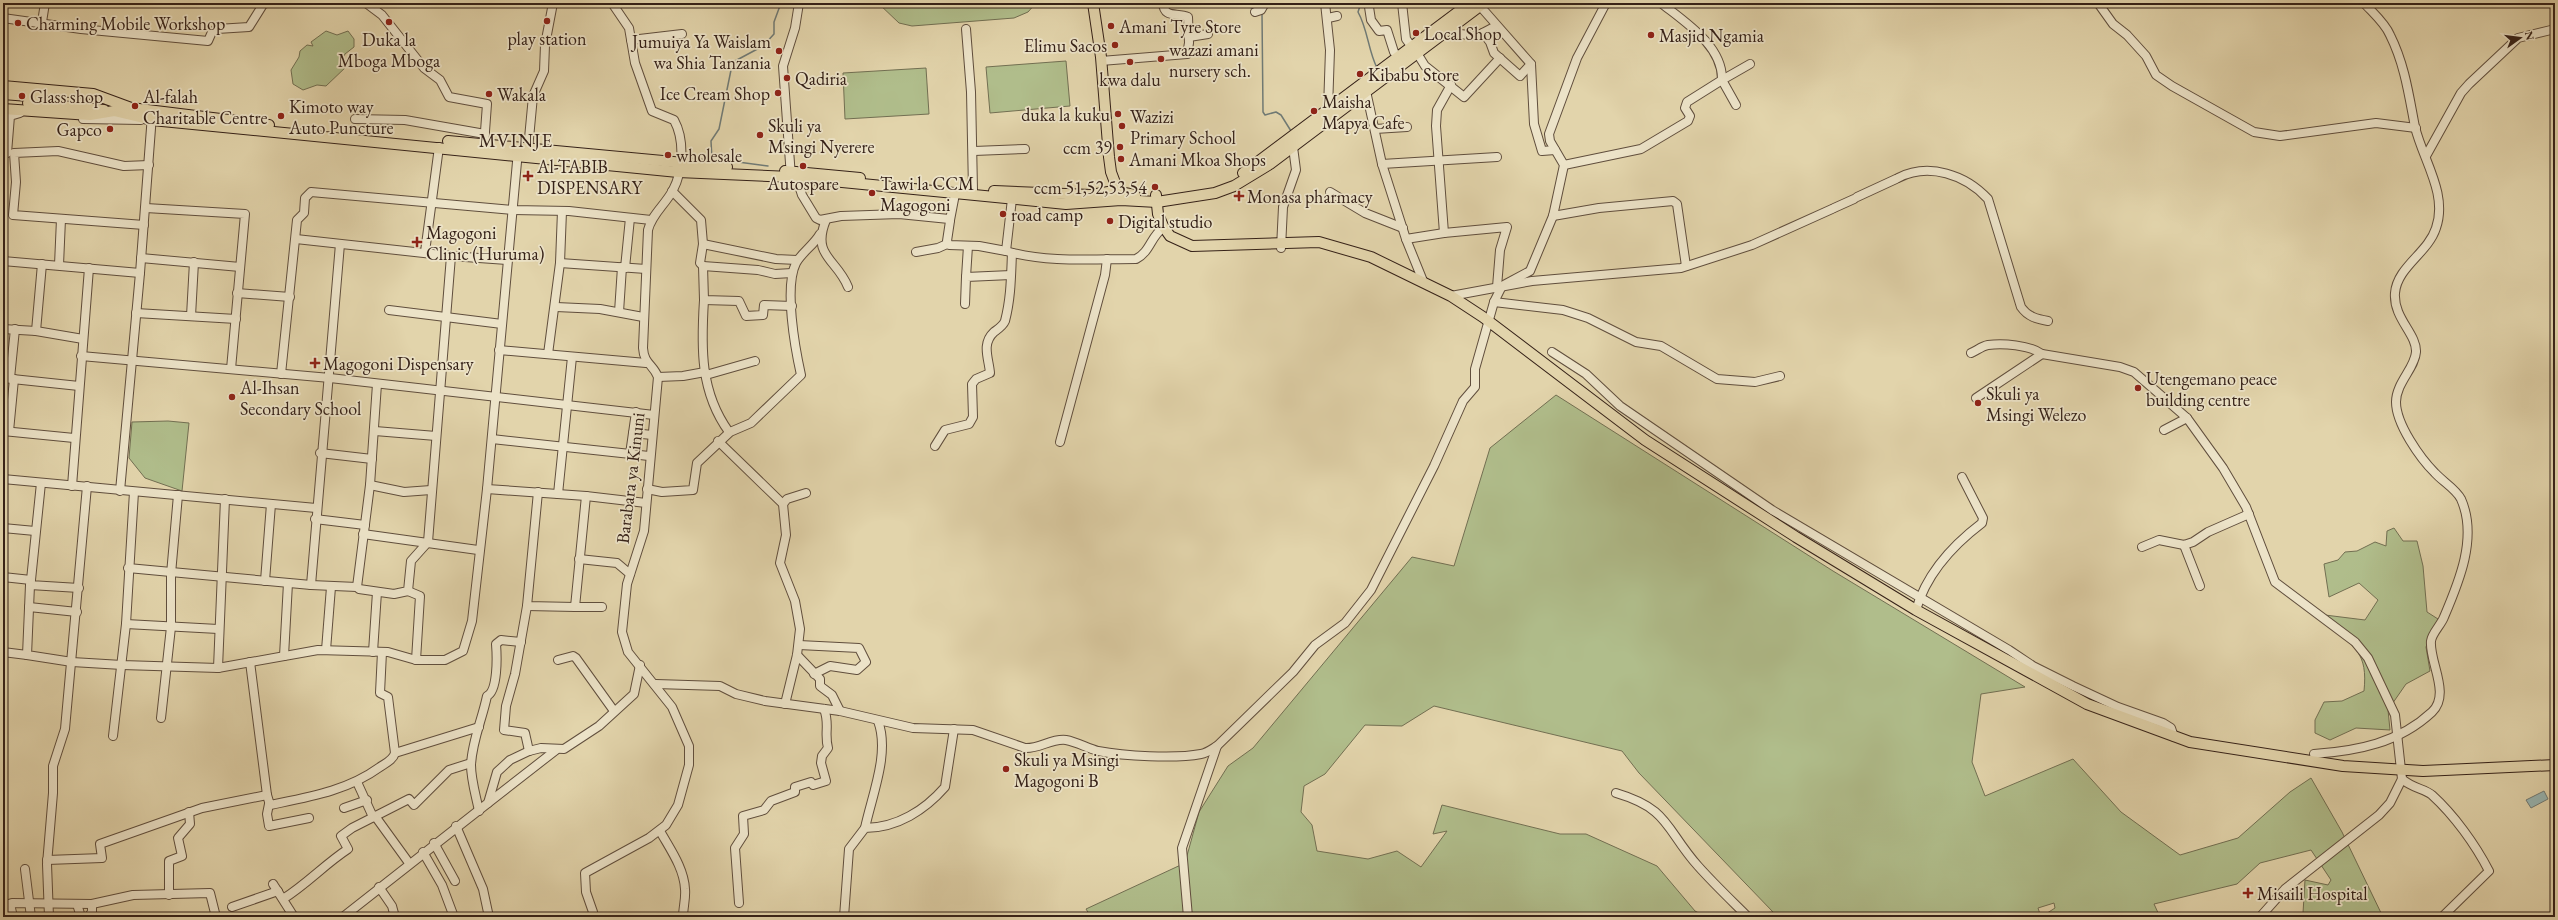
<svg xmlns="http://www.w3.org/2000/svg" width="2558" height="920" font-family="'EB Garamond',serif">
<rect width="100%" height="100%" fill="#e2d4ab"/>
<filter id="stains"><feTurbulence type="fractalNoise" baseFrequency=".005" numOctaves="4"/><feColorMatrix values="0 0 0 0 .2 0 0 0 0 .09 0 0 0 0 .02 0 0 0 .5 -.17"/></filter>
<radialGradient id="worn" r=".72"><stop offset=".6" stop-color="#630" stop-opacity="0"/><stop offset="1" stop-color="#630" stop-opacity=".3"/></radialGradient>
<g fill="#b0bd8b" stroke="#726f52">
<path d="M878 3H1036L1028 12 1014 18 912 26 899 23Z"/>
<path d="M326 31 337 35 348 31 354 39V47L345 54 343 58 347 66 326 86 317 85 303 90 293 84 291 70 299 57 300 51 307 45 313 46 311 42Z"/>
<path d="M1066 61 1070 106 990 113 986 67Z"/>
<path d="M926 68 929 114 845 119 843 73Z"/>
<path d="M1556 395 1833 571 2025 687 1981 694 1972 762 1985 796 2073 759 2121 812 2180 855 2238 838 2290 792 2311 778 2342 832 2383 917H2273L2276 914 2303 913 2305 880 2328 885 2331 880 2311 850 2260 863 2237 884 2154 904 2160 917H2041L2055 908 2054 903 2038 908 2040 914 2034 917H1725L1773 912 1639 773 1622 751 1434 706 1402 726 1365 725 1325 774 1304 786 1301 812 1312 825 1317 851 1368 859 1397 851 1421 867 1447 831 1433 834 1442 805 1560 834H1586L1657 866 1695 911 1706 917H1091L1086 909 1185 863 1199 812 1228 766 1253 748 1412 557 1454 566 1490 448Z"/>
<path d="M168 421 189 423 182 491 145 478 129 458 132 422Z"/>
<path d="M2394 528 2403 541H2417L2423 566 2427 612 2438 619 2426 647 2430 671 2406 684 2388 710 2390 730 2356 728 2330 740 2315 733V720L2324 702 2342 701 2364 691C2368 653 2355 646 2326 625L2325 615 2365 620 2378 600 2359 583 2329 597 2324 564 2338 560 2345 552 2357 551 2375 542 2386 546 2387 531Z"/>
</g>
<path fill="#98b6b3" stroke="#707a75" d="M2544 791 2548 799 2531 808 2526 800Z"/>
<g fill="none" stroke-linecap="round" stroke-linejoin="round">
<g stroke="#707a75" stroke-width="1.5">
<path d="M1241 3 1254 9"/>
<path d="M1361 3 1358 12C1368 30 1368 50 1377 68"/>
<path d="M1262 14 1263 112 1265 115 1276 112 1281 115 1291 131"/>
<path d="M712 154 738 162 768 166"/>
<path d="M712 160 711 141 719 129 731 70 735 61 763 46 774 34V22L781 3"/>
</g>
<g stroke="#604e3d" stroke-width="10">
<g id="minor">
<path d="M366 3 382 15 424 68 440 80 449 97 487 104 484 145"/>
<path d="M1325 3 1330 50 1328 109"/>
<path d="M1402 3 1406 39 1412 47"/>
<path d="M2098 3 2113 24 2127 35 2146 56 2156 75 2172 86 2254 132 2280 136 2376 123 2416 128"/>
<path d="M1480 6 1531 64 1534 124 1542 151 1555 150"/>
<path d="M1369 7 1371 20 1379 31 1387 30 1394 52 1398 57"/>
<path d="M1255 12 1261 10 1265 3"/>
<path d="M3 18 81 29 208 41 212 32 217 29 249 27 264 3"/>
<path d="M1328 18 1337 16"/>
<path d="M42 22 45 3"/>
<path d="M1453 27 1460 34 1477 36 1496 26"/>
<path d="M966 29 971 92 973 190"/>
<path d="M1483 33 1490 42 1494 53 1520 76 1531 64"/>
<path d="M1189 37 1208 34"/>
<path d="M631 40 682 34"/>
<path d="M1417 53 1425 66 1464 97 1500 58"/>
<path d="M1101 61 1187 54 1189 43 1188 17C1177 12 1164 19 1163 3"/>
<path d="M1366 91 1382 164 1406 239 1423 281"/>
<path d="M1736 105 1722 80 1750 64"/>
<path d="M83 119 141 120"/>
<path d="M355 119 405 120 485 134"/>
<path d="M1375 129 1407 127"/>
<path d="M528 149 533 96 544 71 545 45 553 3"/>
<path d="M974 151 1025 149"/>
<path d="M7 153 10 116 20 113"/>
<path d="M2426 156 2461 93 2469 84 2518 38 2555 29"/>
<path d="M1382 164 1497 157"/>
<path d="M1564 165 1641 149 1688 121 1690 116 1685 108 1687 102 1722 80C1723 46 1685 22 1661 3"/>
<path d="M791 177 783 66 795 28 799 3"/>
<path d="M1898 178C1929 162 1966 175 1988 199L2021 307C2028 317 2037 319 2048 321"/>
<path d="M797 179 802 195 816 218 820 220 841 216 899 214 949 219 950 221 947 241 949 245 979 246 1006 251"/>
<path d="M672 191 701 220 703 244 700 263 703 266 704 300 739 301 746 316 763 315 764 305 792 306"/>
<path d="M1330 192 1365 213 1403 228"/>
<path d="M1857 197 1896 179"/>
<path d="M1012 199 1006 251C1046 263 1094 259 1136 259 1151 251 1150 237 1164 227"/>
<path d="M146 208 245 214 231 369"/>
<path d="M1834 208 1854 199"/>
<path d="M1553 216 1599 208 1673 201 1677 204 1686 266"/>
<path d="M826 220C811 256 837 259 848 287"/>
<path d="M950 220 955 194"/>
<path d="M144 225 13 215 16 182 14 153 58 151 124 166 149 165"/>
<path d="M1444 233 1436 126 1437 110 1451 85"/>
<path d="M296 239 451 256 507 260"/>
<path d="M1406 239 1444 233 1507 227 1500 250 1497 287"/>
<path d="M703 244 776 259 797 260"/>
<path d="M1281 248 1283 207 1296 170 1293 147"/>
<path d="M425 252 439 147"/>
<path d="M916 252 938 248 947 244"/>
<path d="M141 258 240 267"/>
<path d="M3 261 140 273"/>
<path d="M560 263 646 269"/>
<path d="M59 265 61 219"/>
<path d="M703 266 758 270 775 274 792 273"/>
<path d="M625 268 630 218"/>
<path d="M966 277 968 246"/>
<path d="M237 293 290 297"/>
<path d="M1451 296 1532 281 1681 268 1752 245 1832 209"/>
<path d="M704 300C701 348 700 392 729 432"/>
<path d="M1494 302 1563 310 1588 318 1636 342 1661 346 1717 379 1755 382 1780 376"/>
<path d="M965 304 966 277 1011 275"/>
<path d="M556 307 600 309 643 317"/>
<path d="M389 310 502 324"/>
<path d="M619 312 622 267"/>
<path d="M136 313 236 319"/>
<path d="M191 316 194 262"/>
<path d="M3 329 36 331 83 339"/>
<path d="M36 331 42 264"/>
<path d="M499 350 646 363"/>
<path d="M1552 352 1586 374 1620 406 1772 510 2009 650 2033 666 2073 686 2118 707 2163 723 2171 728 2174 737"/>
<path d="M1971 353C1976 351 1982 346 1988 345 2003 343 2029 345 2042 354"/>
<path d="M548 354 560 263 562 211"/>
<path d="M81 356 330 378 654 415"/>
<path d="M281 374 297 220 304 213 305 198 311 192 513 210 569 211 651 220"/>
<path d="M706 375 755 361"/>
<path d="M658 377 683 376 705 372"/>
<path d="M3 378 79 386"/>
<path d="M10 378 15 329"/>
<path d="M1976 398 2042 354 2120 367 2134 372 2187 418 2223 468 2246 507 2275 582 2355 642 2368 658 2395 715 2402 779 2390 803 2379 815 2285 889 2260 917"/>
<path d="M2164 430 2187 418"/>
<path d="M3 431 74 438"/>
<path d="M9 431 14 379"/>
<path d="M375 431 436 436"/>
<path d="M633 433 652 435"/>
<path d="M492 439 649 456"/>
<path d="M718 441 783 504 786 535 780 563 795 601 800 629 797 655 785 704"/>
<path d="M1060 442 1105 275 1107 259"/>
<path d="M935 446 945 430 969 424 973 417 972 384 976 379 990 373C989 359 981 344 994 332 998 329 1003 326 1005 321 1011 298 1011 276 1012 253"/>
<path d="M320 453 372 459"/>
<path d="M630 454 636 412"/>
<path d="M3 479 316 508"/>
<path d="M370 485 404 492 431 490"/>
<path d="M72 486 89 268"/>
<path d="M487 489 586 496 646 503"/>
<path d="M647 489 662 492 693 490 697 463 730 432 751 423 801 375C795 348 784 287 796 263 802 252 814 245 820 234"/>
<path d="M120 491 140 273 152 115"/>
<path d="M538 492 527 606 575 607 586 496"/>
<path d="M558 494 572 357"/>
<path d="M783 504 787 499 806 493"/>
<path d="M315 519 365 525"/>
<path d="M3 528 35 531"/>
<path d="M363 534 478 550"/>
<path d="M2184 545 2200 586"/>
<path d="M2142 547 2159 540 2184 545 2193 542 2208 532 2249 514"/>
<path d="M579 559 617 563 630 574"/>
<path d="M128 568 311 585 357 587 359 589 394 594 408 591 411 561 428 542 451 256"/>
<path d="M3 577 31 580 30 585 79 588"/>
<path d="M31 580 41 483"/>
<path d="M265 581 271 504"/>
<path d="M30 585 27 655 72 662 122 665 218 668 318 650 388 652 416 660H445L463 651 472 621 487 489 518 151"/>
<path d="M311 585 340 244"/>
<path d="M357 587 370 485 377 384"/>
<path d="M408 591 420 596 416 660"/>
<path d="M527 606 515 674 506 706 504 730 525 733 529 751"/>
<path d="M29 607 77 612"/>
<path d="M575 607H602"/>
<path d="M1916 610C1926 575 1953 545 1982 523L1983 518 1962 477"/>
<path d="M126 624 218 629"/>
<path d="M799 645 859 648 866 662 857 670 830 666 814 674"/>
<path d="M326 650 331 587"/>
<path d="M3 652 27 655"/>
<path d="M373 652 377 592"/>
<path d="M797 655 820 679V686L832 695 840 711"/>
<path d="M284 656 288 583"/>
<path d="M558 660 573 656 576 658 614 711"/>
<path d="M250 662 267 795"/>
<path d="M218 668 225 499"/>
<path d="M656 684 720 686 736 694 765 701 840 711 913 728 973 730 1025 748C1039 749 1052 738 1066 740 1077 742 1087 748 1098 751 1124 756 1175 759 1201 754 1207 753 1212 749 1217 746"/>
<path d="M161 718 171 627V574L178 495"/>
<path d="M113 736 126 624 134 492"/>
<path d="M395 753 479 727"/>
<path d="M2314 754C2357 751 2399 743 2432 712 2451 694 2429 662 2431 641 2432 633 2441 625 2444 617 2459 582 2478 537 2461 499 2456 489 2442 481 2435 473 2420 458 2396 424 2396 402 2396 383 2415 368 2416 352 2417 334 2393 318 2395 293 2397 267 2428 253 2436 228 2448 194 2423 160 2415 127 2409 96 2405 65 2390 35 2385 23 2373 13 2364 3"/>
<path d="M2402 779C2412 788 2425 789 2432 795 2454 815 2475 844 2489 871L2442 917"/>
<path d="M357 782 373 817"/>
<path d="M1616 793C1670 809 1665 829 1698 866 1714 884 1731 900 1748 917"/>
<path d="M488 803 556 750"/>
<path d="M269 804 267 814 269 826 309 818"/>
<path d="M344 808 367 800"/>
<path d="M479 811C476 796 471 780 471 765 472 741 482 720 487 696 498 691 497 656 496 644L501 640 521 642"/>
<path d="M375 816 409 863"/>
<path d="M456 826 483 889 489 917"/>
<path d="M865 828C872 795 890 753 878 721"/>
<path d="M660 831C670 849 684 868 685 889 686 898 683 908 683 917"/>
<path d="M434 843 455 881"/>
<path d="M423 852 442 885 454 917"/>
<path d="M47 860 102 858 100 844 202 808 267 795 270 805C309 797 347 791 380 767 386 763 393 760 395 753L388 697 380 693 382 652"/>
<path d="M25 869 31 917"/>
<path d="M273 884 294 917"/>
<path d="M379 887 392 906 395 917"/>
<path d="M169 895V861L182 856 178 838 190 824 189 812"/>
<path d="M283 899C307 884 325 864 348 849L341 836 352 828 409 799 414 805 449 770 471 763"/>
<path d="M739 903 735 848 744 834 743 816 764 810 771 801 795 792V787L811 782 813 785 826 781 821 763 822 756 828 748C824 733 830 724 824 709"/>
<path d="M10 904 13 917"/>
<path d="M77 904 81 917"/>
<path d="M3 906 12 903 92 904 133 895 210 893 216 917"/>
<path d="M232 907 278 891"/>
<path d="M593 912 586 892 585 873 649 838 666 825 678 805 689 765V746L672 707 628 652 622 632 627 584 644 531 658 377C653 364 644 364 643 348L648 230C652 214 665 205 673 190 683 171 685 140 674 120L652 111 635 63 629 28 612 3"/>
<path d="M49 917 47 864 53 793V766L65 729 87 486"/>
<path d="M88 917 92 912V904"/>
<path d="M343 917 488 803 497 772 510 760 529 751 541 748 564 749 599 726 634 694 640 665"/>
<path d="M844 917 849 849 865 828C897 828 925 810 945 787L954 729"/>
<path d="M1188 917 1182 848 1217 746 1293 672 1315 645 1345 623 1371 590 1434 466 1463 401 1475 387V369L1494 302 1502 286 1530 271 1553 216 1564 165 1550 141 1549 134 1577 58 1606 3"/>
</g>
</g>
<g stroke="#352118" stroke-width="12">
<g id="major">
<path d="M1093 3 1101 57 1109 157 1111 172 1120 196"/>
<path d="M3 86 93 94 131 108 269 125"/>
<path d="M3 94 41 97"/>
<path d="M28 103 104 110"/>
<path d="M3 109 90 115 114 111 152 120 678 172 791 177 1066 204 1121 200 1157 202 1215 193 1234 186 1270 164 1484 3"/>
<path d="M448 141 727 167"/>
<path d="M785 171 860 178"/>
<path d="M1243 173 1470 3"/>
<path d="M994 191 1091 195 1114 191 1135 195"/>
<path d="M1156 195 1158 214 1163 226 1170 236 1192 246 1319 242 1371 257 1451 296 1483 317 1645 440 1796 537 1916 610 2087 704 2190 742 2343 766 2423 771 2555 765"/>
</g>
</g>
<use href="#minor" stroke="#ece3c8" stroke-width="8"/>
<use href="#major" stroke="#e2d4ab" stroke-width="10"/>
</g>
<g fill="#8f2418" stroke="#ece3c8" stroke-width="1.5">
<circle cx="547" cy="21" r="4"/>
<circle cx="389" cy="22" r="4"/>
<circle cx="18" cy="23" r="4"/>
<circle cx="1111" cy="26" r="4"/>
<circle cx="1416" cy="33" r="4"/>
<circle cx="1651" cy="35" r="4"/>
<circle cx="1115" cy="45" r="4"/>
<circle cx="779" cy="51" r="4"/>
<circle cx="1161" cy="59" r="4"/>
<circle cx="1130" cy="62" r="4"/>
<circle cx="1360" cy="74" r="4"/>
<circle cx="787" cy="78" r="4"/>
<circle cx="778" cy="93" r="4"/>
<circle cx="489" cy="94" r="4"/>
<circle cx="22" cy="96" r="4"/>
<circle cx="135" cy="106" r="4"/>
<circle cx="1314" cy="111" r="4"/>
<circle cx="1118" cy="114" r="4"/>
<circle cx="281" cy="116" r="4"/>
<circle cx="1122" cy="126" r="4"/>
<circle cx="110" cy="129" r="4"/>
<circle cx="760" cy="135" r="4"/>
<circle cx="1120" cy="147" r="4"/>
<circle cx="668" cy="155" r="4"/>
<circle cx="1121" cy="159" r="4"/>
<circle cx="803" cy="166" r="4"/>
<path d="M526 170h4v4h4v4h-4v4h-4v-4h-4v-4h4z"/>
<circle cx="1155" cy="187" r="4"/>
<circle cx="872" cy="193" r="4"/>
<path d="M1237 190h4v4h4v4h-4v4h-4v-4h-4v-4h4z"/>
<circle cx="1003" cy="214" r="4"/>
<circle cx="1110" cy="221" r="4"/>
<path d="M415 236h4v4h4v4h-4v4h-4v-4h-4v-4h4z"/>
<path d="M313 357h4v4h4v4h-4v4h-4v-4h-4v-4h4z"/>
<circle cx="2138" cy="388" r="4"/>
<circle cx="232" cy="397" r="4"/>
<circle cx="1978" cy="403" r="4"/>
<circle cx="1006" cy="769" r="4"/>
<path d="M2246 887h4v4h4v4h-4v4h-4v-4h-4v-4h4z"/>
</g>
<g text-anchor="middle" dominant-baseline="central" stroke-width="3.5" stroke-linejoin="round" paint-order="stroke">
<g font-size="18" fill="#352118" stroke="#ece3c8" text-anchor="start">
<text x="26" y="23">Charming Mobile Workshop</text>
<text x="1119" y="26">Amani Tyre Store</text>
<text x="1424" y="33">Local Shop</text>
<text x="1659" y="35">Masjid Ngamia</text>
<text x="547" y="38" text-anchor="middle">play station</text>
<text x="389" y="39" text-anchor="middle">Duka la<tspan x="389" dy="21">Mboga Mboga</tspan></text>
<text x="771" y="41" text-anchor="end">Jumuiya Ya Waislam<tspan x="771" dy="21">wa Shia Tanzania</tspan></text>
<text x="1107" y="45" text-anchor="end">Elimu Sacos</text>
<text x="1169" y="49">wazazi amani<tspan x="1169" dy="21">nursery sch.</tspan></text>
<text x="1368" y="74">Kibabu Store</text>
<text x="795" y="78">Qadiria</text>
<text x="1130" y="79" text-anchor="middle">kwa dalu</text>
<text x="770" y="93" text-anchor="end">Ice Cream Shop</text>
<text x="497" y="94">Wakala</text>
<text x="30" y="96">Glass shop</text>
<text x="143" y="96">Al-falah<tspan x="143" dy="21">Charitable Centre</tspan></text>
<text x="1322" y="101">Maisha<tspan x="1322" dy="21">Mapya Cafe</tspan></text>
<text x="289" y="106">Kimoto way<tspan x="289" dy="21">Auto Puncture</tspan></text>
<text x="1110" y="114" text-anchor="end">duka la kuku</text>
<text x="1130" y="116">Wazizi<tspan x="1130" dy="21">Primary School</tspan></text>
<text x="768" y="125">Skuli ya<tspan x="768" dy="21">Msingi Nyerere</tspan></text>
<text x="102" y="129" text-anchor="end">Gapco</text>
<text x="1112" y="147" text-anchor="end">ccm 39</text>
<text x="676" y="155">wholesale</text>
<text x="1129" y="159">Amani Mkoa Shops</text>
<text x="537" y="166">Al-TABIB<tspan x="537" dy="21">DISPENSARY</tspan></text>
<text x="803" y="183" text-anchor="middle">Autospare</text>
<text x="880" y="183">Tawi la CCM<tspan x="880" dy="21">Magogoni</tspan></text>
<text x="1147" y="187" text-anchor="end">ccm 51,52,53,54</text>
<text x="1247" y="196">Monasa pharmacy</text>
<text x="1011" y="214">road camp</text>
<text x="1118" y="221">Digital studio</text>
<text x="426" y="232">Magogoni<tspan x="426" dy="21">Clinic (Huruma)</tspan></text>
<text x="323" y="363">Magogoni Dispensary</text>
<text x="2146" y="378">Utengemano peace<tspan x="2146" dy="21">building centre</tspan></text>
<text x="240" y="387">Al-Ihsan<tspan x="240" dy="21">Secondary School</tspan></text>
<text x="1986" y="393">Skuli ya<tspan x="1986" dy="21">Msingi Welezo</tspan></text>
<text x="1014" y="759">Skuli ya Msingi<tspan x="1014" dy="21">Magogoni B</tspan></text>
<text x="2257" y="893">Misaili Hospital</text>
</g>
<g font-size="18" fill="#352118" stroke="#ece3c8">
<text transform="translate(630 478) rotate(-83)">Barabara ya Kinuni</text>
</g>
<g font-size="19" letter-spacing="1" fill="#352118" stroke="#ece3c8">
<text x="516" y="140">MVINJE</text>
</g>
</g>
<rect width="2558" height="920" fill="none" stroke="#e2d4ab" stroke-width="16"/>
<rect x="4" y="4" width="2550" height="912" fill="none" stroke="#352118" stroke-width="2"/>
<rect x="8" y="8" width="2542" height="904" fill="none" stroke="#352118"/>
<g transform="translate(2520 38) rotate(76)" stroke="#ece3c8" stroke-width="3" paint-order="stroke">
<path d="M0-3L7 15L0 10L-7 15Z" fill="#352118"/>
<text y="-6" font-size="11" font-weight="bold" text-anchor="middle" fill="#352118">N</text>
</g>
<rect width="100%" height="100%" filter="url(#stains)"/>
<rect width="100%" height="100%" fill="url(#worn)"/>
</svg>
